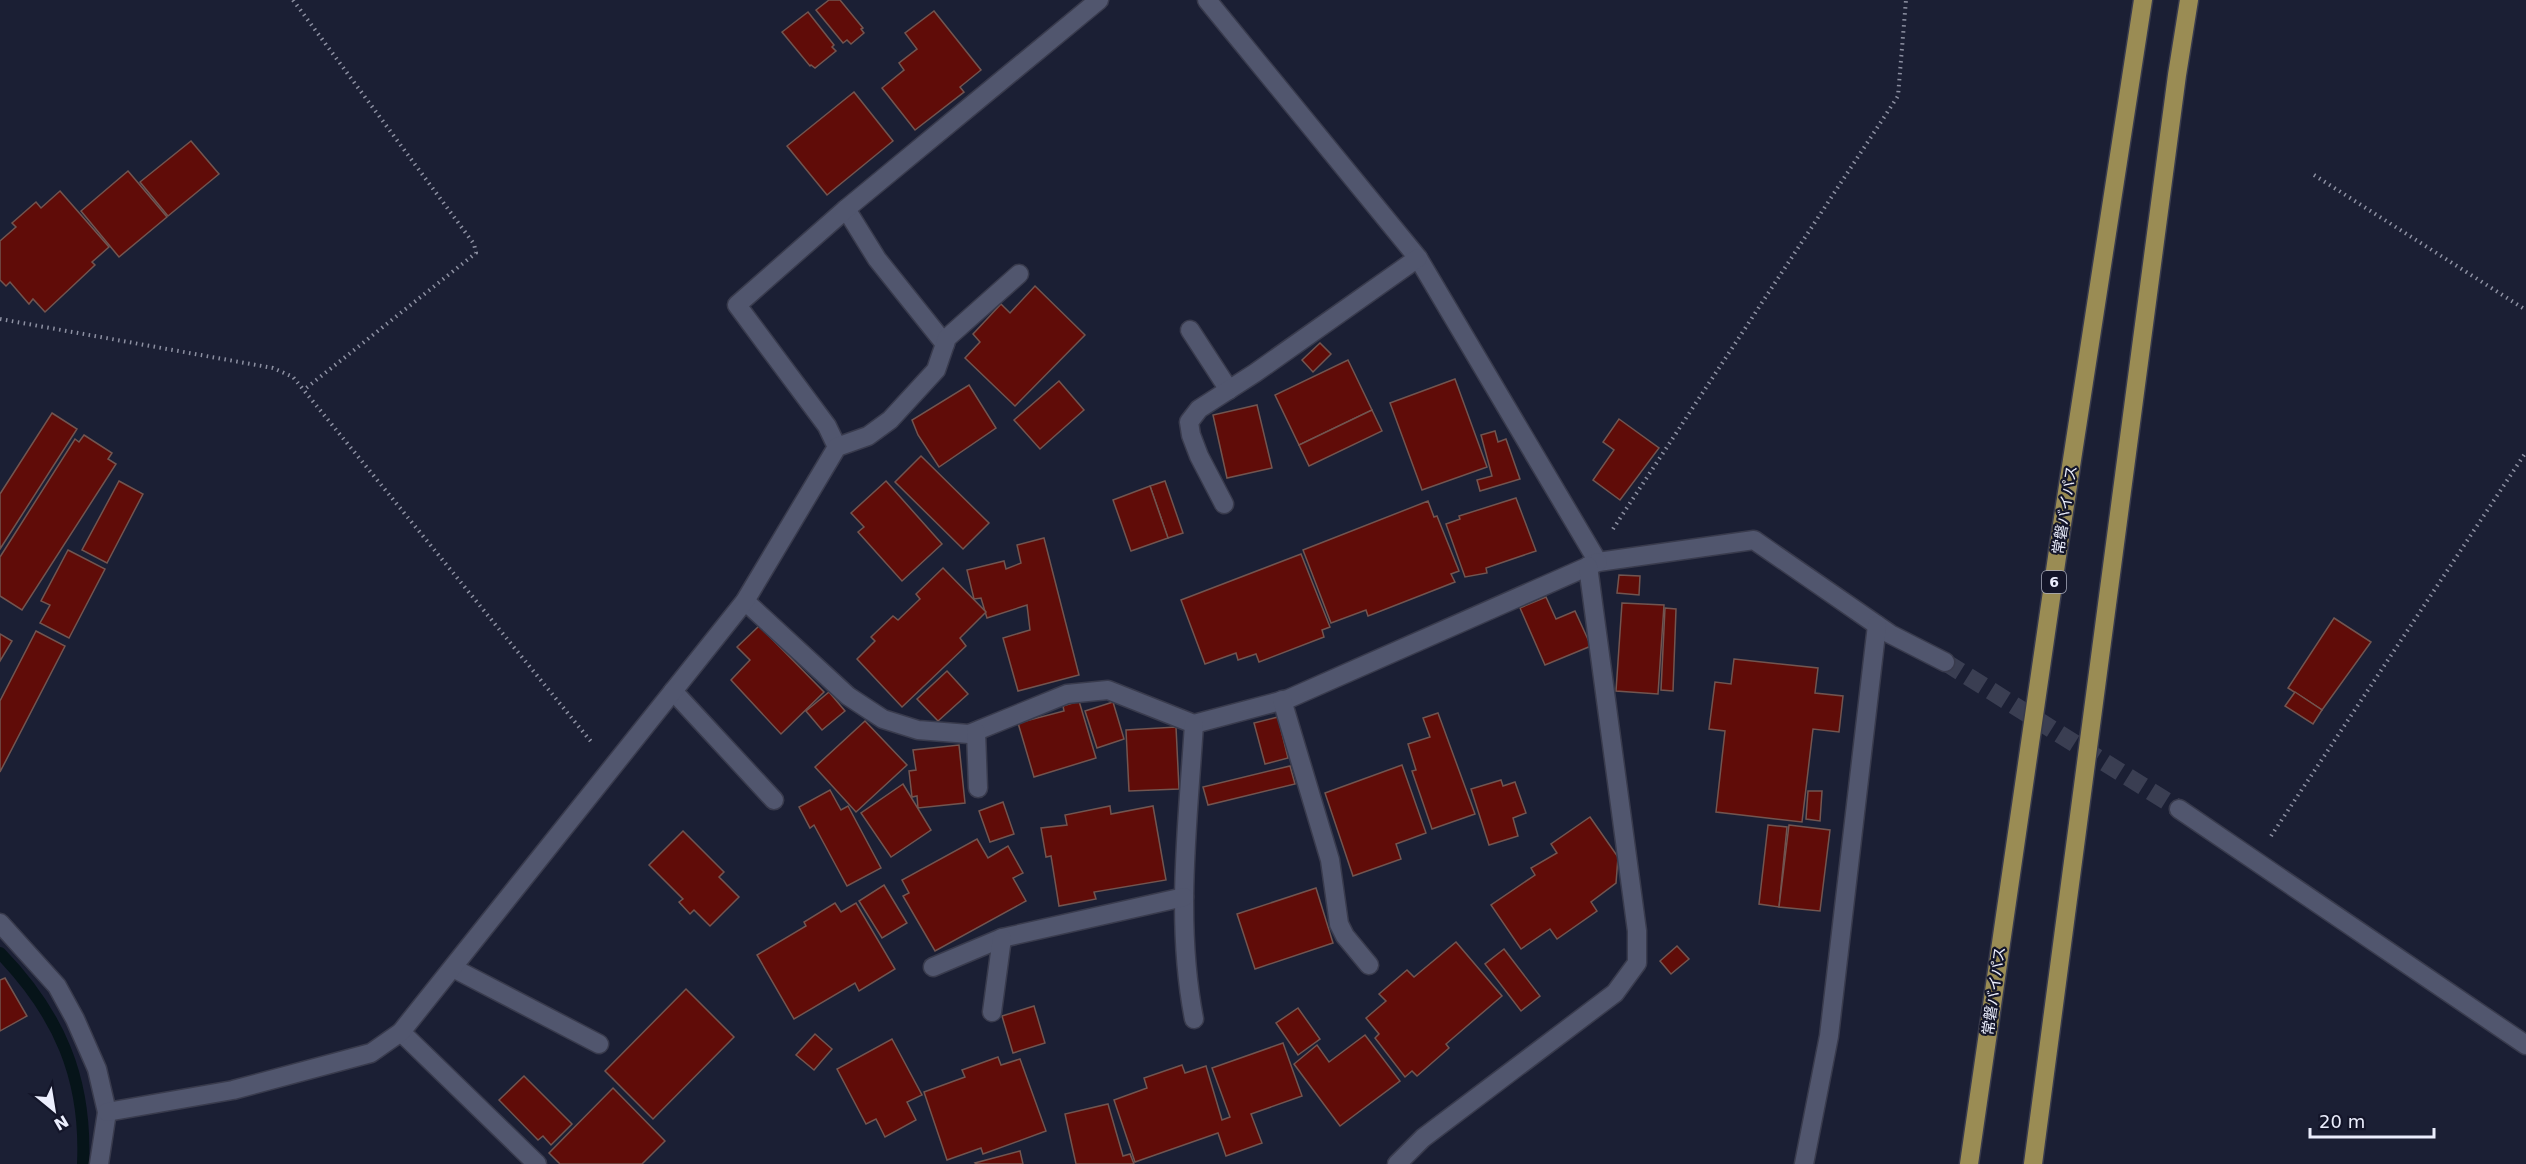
<svg xmlns="http://www.w3.org/2000/svg" width="2526" height="1164" font-family="'DejaVu Sans','Noto Sans JP',sans-serif">
<rect width="100%" height="100%" fill="#1b1f34"/>
<g fill="none" stroke-linecap="round" stroke-linejoin="round">
<path stroke="#061419" stroke-width="12" d="M0 953C59 1014 87 1078 83 1164"/>
</g>
<g fill="#600c08" stroke="#725550" stroke-width="1.5">
<path d="M829 0H840L863 28 861 29 864 33 851 44 847 40 843 43 816 10Z"/>
<path d="M934 11 981 70 960 87 964 92 915 130 882 88 904 70 899 63 917 49 905 33Z"/>
<path d="M808 12 834 45 832 47 836 51 815 68 811 65 810 66 782 32Z"/>
<path d="M854 92 893 141 827 195 787 146Z"/>
<path d="M191 141 219 174 168 216 140 182Z"/>
<path d="M128 171 167 217 119 257 81 211Z"/>
<path d="M60 191 109 247 92 262 95 265 45 312 33 299 29 304 10 282 6 286 0 280V241L16 227 12 223 36 202 41 208Z"/>
<path d="M1035 286 1085 335 1015 406 965 358 980 342 973 334 1001 304 1010 313Z"/>
<path d="M1320 343 1331 354 1313 372 1302 360Z"/>
<path d="M1348 360 1372 410 1299 445 1275 395Z"/>
<path d="M1455 379 1487 467 1422 490 1390 403Z"/>
<path d="M1059 381 1084 410 1040 449 1014 420Z"/>
<path d="M969 385 996 428 939 467 918 435 912 420Z"/>
<path d="M1257 405 1272 468 1227 478 1213 415Z"/>
<path d="M1372 410 1382 431 1309 466 1299 445Z"/>
<path d="M52 413 77 429 0 549V494Z"/>
<path d="M1619 419 1659 448 1620 500 1593 480 1614 450 1603 442Z"/>
<path d="M1495 431 1498 442 1506 439 1520 479 1480 491 1477 480 1492 476 1481 435Z"/>
<path d="M84 435 112 453 108 459 116 464 22 610 0 596V557L75 439 79 442Z"/>
<path d="M921 456 989 523 963 549 895 482Z"/>
<path d="M119 481 143 494 107 563 82 550Z"/>
<path d="M886 481 942 544 902 581 858 532 864 527 851 513Z"/>
<path d="M1165 481 1183 533 1168 538 1150 486Z"/>
<path d="M1150 486 1168 538 1131 551 1113 500Z"/>
<path d="M1516 498 1536 551 1486 568 1487 573 1465 577 1446 524 1460 519 1459 516Z"/>
<path d="M1428 501 1434 517 1437 516 1459 571 1451 574 1455 582 1368 616 1366 610 1331 623 1303 550Z"/>
<path d="M1044 538 1079 675 1018 691 1003 638 1030 630 1027 605 987 618 981 598 974 599 967 570 1004 561 1006 569 1021 563 1017 545Z"/>
<path d="M68 550 105 569 69 638 40 623 50 605 41 601Z"/>
<path d="M1301 554 1330 627 1322 630 1324 637 1259 662 1256 654 1238 660 1236 653 1205 664 1181 600Z"/>
<path d="M943 568 986 612 960 638 966 646 902 707 857 659 875 641 871 637 893 616 898 620 920 599 916 594Z"/>
<path d="M1619 575 1640 576 1639 595 1617 593Z"/>
<path d="M1546 597 1556 619 1575 611 1591 646 1545 665 1520 608Z"/>
<path d="M1622 603 1664 605 1658 694 1616 691Z"/>
<path d="M1665 608 1676 609 1673 691 1661 690Z"/>
<path d="M2334 618 2371 642 2322 710 2288 688Z"/>
<path d="M759 626 824 692 781 734 731 680 750 660 737 647Z"/>
<path d="M36 631 65 646 0 772V701Z"/>
<path d="M0 634 12 641 0 661Z"/>
<path d="M1734 659 1818 668 1815 693 1843 696 1839 732 1813 729 1802 822 1716 812 1725 731 1709 729 1715 682 1731 684Z"/>
<path d="M947 671 968 694 938 721 917 699Z"/>
<path d="M829 692 845 711 822 730 806 711Z"/>
<path d="M2295 692 2322 710 2313 724 2285 706Z"/>
<path d="M1079 701 1096 758 1034 777 1018 723 1064 711 1063 706Z"/>
<path d="M1113 702 1124 739 1097 748 1085 711Z"/>
<path d="M1438 713 1475 814 1432 829 1412 771 1416 770 1408 744 1430 737 1423 718Z"/>
<path d="M1278 717 1288 758 1265 764 1254 723Z"/>
<path d="M865 721 907 765 856 812 815 767Z"/>
<path d="M1176 727 1179 789 1129 791 1126 730Z"/>
<path d="M959 745 965 803 918 808 917 796 912 797 909 771 916 770 913 750Z"/>
<path d="M1402 765 1426 833 1396 844 1401 859 1353 876 1325 793Z"/>
<path d="M1290 766 1295 784 1208 805 1203 787Z"/>
<path d="M1501 780 1503 786 1515 782 1526 813 1513 818 1518 836 1489 845 1471 789Z"/>
<path d="M903 784 931 830 891 857 861 813Z"/>
<path d="M830 790 841 810 848 806 881 868 847 886 814 825 810 828 799 807Z"/>
<path d="M1808 791H1822L1820 821 1806 819Z"/>
<path d="M1003 802 1014 834 990 842 979 811Z"/>
<path d="M1110 806 1111 814 1153 806 1166 880 1094 892 1096 899 1059 906 1051 856 1046 857 1041 828 1067 825 1065 815Z"/>
<path d="M1590 817 1618 857 1616 883 1591 902 1597 911 1557 939 1550 929 1521 949 1491 905 1535 875 1531 868 1557 853 1551 844Z"/>
<path d="M1768 825 1787 827 1779 907 1759 904Z"/>
<path d="M1789 825 1830 830 1820 911 1779 907Z"/>
<path d="M683 831 724 872 719 877 739 897 710 926 694 910 690 914 679 902 683 899 649 865Z"/>
<path d="M977 839 988 858 1008 846 1023 873 1013 878 1026 901 935 951 903 896 909 893 902 880Z"/>
<path d="M884 885 907 923 882 938 859 901Z"/>
<path d="M1316 888 1333 943 1255 969 1237 914Z"/>
<path d="M835 903 841 912 856 903 895 969 859 991 855 983 794 1019 757 955 806 926 804 922Z"/>
<path d="M1456 942 1502 996 1446 1044 1449 1048 1417 1076 1412 1071 1405 1077 1375 1038 1379 1034 1366 1018 1386 1001 1379 994 1407 970 1414 977Z"/>
<path d="M1677 946 1689 959 1671 974 1660 961Z"/>
<path d="M1504 949 1540 996 1521 1011 1485 964Z"/>
<path d="M5 978 27 1016 0 1031V980Z"/>
<path d="M686 989 734 1037 653 1119 605 1071Z"/>
<path d="M1034 1006 1045 1043 1013 1053 1002 1016Z"/>
<path d="M1298 1008 1320 1039 1298 1055 1276 1023Z"/>
<path d="M815 1034 832 1049 814 1070 796 1055Z"/>
<path d="M1365 1035 1400 1081 1340 1126 1294 1064 1317 1045 1329 1062Z"/>
<path d="M892 1039 922 1095 907 1102 916 1120 885 1137 876 1119 866 1124 837 1069Z"/>
<path d="M1283 1043 1302 1096 1251 1114 1262 1143 1226 1156 1218 1133 1135 1162 1114 1100 1147 1088 1144 1078 1182 1065 1185 1073 1206 1066 1222 1120 1230 1117 1212 1068Z"/>
<path d="M998 1057 1001 1065 1020 1059 1046 1131 983 1154 981 1148 947 1160 924 1092 965 1077 962 1070Z"/>
<path d="M524 1076 572 1124 551 1145 543 1136 538 1140 499 1100Z"/>
<path d="M613 1088 665 1141 642 1164H560L549 1153Z"/>
<path d="M1108 1104 1123 1156 1130 1154 1134 1164H1076L1065 1114Z"/>
<path d="M1020 1151 1023 1164H976L975 1163Z"/>
</g>
<g fill="none" stroke-linecap="round" stroke-linejoin="round">
<path stroke="#3a3e52" stroke-width="18" stroke-dasharray="18 9" stroke-linecap="butt" d="M1945 662 2179 809"/>
<g stroke="#393b4d" stroke-width="21">
<g id="minor">
<path d="M1207 0 1418 258 1598 562 1754 540 1890 634 1945 662"/>
<path d="M846 209 877 259 945 344"/>
<path d="M1190 330 1229 390"/>
<path d="M837 447 827 426 737 305 846 209 1099 0"/>
<path d="M1224 504 1199 456 1191 435 1189 422 1199 409 1255 373 1418 258"/>
<path d="M745 601 848 696 883 719 918 730 969 734 1067 694 1108 690 1194 724 1288 699 1598 562"/>
<path d="M673 691 774 800"/>
<path d="M1282 700 1330 860 1339 924 1345 936 1369 965"/>
<path d="M1194 724C1188 821 1175 922 1194 1019"/>
<path d="M976 732 978 788"/>
<path d="M2179 809 2526 1045"/>
<path d="M0 923 57 986 75 1019 97 1069 107 1112 99 1164"/>
<path d="M933 967 1002 938 1184 897"/>
<path d="M453 968 599 1044"/>
<path d="M992 1012 1002 938"/>
<path d="M401 1032 537 1164"/>
<path d="M107 1112 233 1090 371 1053 401 1032 745 601 837 447 868 436 890 420 936 370 947 338 1019 274"/>
<path d="M1397 1164 1423 1138 1615 993 1637 963V931L1588 566"/>
<path d="M1804 1164 1829 1036 1877 625"/>
</g>
</g>
<g stroke="#393b4d" stroke-width="21">
<g id="trunk">
<path d="M1969 1164 2057 557 2143 0"/>
<path d="M2033 1164 2177 75 2189 0"/>
</g>
</g>
<g stroke="#8d90a2" stroke-width="4" stroke-dasharray="1.5 4.5" stroke-linecap="butt">
<path d="M293 0 474 244 476 253 305 389"/>
<path d="M2314 175 2526 310"/>
<path d="M0 319 273 368 293 377 593 744"/>
<path d="M1613 529 1898 96 1906 0"/>
<path d="M2271 836 2526 452"/>
</g>
<use href="#minor" stroke="#51566e" stroke-width="18"/>
<use href="#trunk" stroke="#9a8c54" stroke-width="18"/>
</g>
<g text-anchor="middle" dominant-baseline="central" stroke-width="4.5" stroke-linejoin="round" paint-order="stroke">
<rect fill="#131529" stroke="#aaadbd" stroke-width="1.5" x="2042" y="571" width="24" height="22" rx="4.5"/>
<g font-size="14" font-weight="bold" fill="#ebeefd">
<text x="2054" y="582">6</text>
</g>
<g font-size="15" fill="#ebeefd" stroke="#131529">
<text transform="translate(2065 510) rotate(-81)">常磐バイパス</text>
<text transform="translate(1994 991) rotate(-82)">常磐バイパス</text>
</g>
</g>
<g transform="translate(54 1110) rotate(150)" stroke="#131529" stroke-width="4.5" paint-order="stroke">
<path d="M0-4.5L10 22L0 15L-10 22Z" fill="#ebeefd"/>
<text y="-9" font-size="16" font-weight="bold" text-anchor="middle" fill="#ebeefd">N</text>
</g>
<path d="M2310 1128v9h124v-9" fill="none" stroke="#ebeefd" stroke-width="3"/>
<text x="2319" y="1128" font-size="18" fill="#ebeefd" stroke="#131529" stroke-width="4.5" paint-order="stroke">20 m</text>
</svg>
